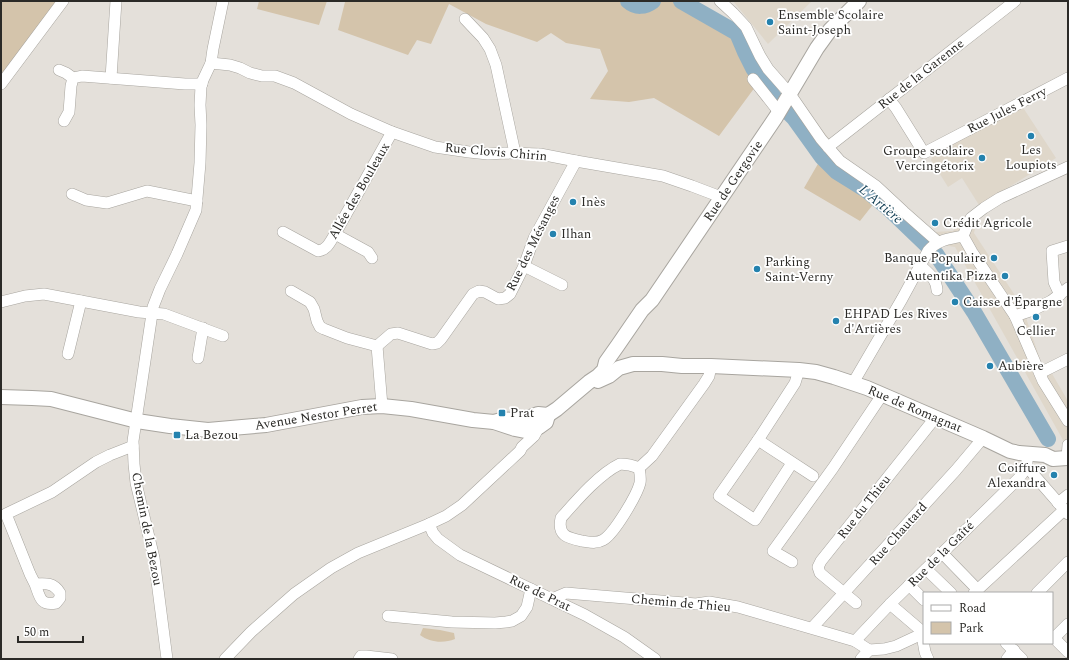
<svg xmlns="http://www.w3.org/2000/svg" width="1069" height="660" font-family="Spectral,serif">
<rect width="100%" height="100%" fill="#e4e0da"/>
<g fill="#dfd7ca">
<path d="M733 1H812L768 44Z"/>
<path d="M1022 106 1056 158 1001 192 1038 176 1068 161V171L998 204 977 220 974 233 1022 306 1042 365H1049L1051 372 1068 401V449L955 247 929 243 902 219 858 181 834 162 803 118 811 115 842 156 855 166 891 192 924 224 934 232 953 231 968 214 979 205 962 178 948 187 931 160 933 155 943 148Z"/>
</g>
<g fill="#d4c4ab">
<path d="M1 1H63L1 75Z"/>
<path d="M259 1H327L319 25 257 9Z"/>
<path d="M343 1H675L737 33 761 79 719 136 654 98 629 102 590 99 608 71 600 49 566 43 551 33 537 42 486 24 449 4 431 44 417 40 408 55 338 30 345 2Z"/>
<path d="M785 113 794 122 808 140 819 156 824 165 838 176 879 203 928 251 927 254 904 230 875 202 860 221 804 188 819 162 810 146 791 123 787 120Z"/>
<path d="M423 628 440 630 454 633 455 639C443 644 429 642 420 635Z"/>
</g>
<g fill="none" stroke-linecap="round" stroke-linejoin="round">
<g stroke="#8fb0c4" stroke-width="16">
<path d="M628 1C636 8 645 7 653 1"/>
<path d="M681 1 737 33 745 52 753 68 768 89 776 100 794 118 822 157 837 172 866 190 887 207 936 254 974 312 1048 439"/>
</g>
<g stroke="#a8a59f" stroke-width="12">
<g id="minor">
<path d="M720 1 733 13 746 27 760 56 768 69 790 94 821 139 840 161 876 186 904 212 938 242"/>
<path d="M465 19 483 38 490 49 496 65 515 153"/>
<path d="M211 63 230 65 240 68 250 73 262 76H275L294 83 351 114 392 132 435 147 469 152 488 154 505 153 540 154 576 161 663 176 692 186 721 197"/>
<path d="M59 70 66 73 73 78"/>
<path d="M111 78 116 1"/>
<path d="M753 79 779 112"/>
<path d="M1 84 63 1"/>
<path d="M889 99 896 108 924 153 1068 78"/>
<path d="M64 121 69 112 71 86 73 78 82 76 185 84H202"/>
<path d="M828 147 1015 1"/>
<path d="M72 194 86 200 107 203 147 191 197 201"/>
<path d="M283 232 318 251C327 250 330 242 335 234L392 132"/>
<path d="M335 234 368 252 372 258"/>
<path d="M963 236 972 252 1015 316 1043 381 1068 421"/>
<path d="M963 236 968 224 971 218 984 208 1000 198 1068 167"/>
<path d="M524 266 562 285"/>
<path d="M921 266C929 274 936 278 937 290"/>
<path d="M291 291 310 302 314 309 317 321 320 327 324 329 347 338 377 346"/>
<path d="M1060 295 1054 282 1052 251 1068 246"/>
<path d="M1 302 25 296 44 294 139 312 164 314 223 336"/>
<path d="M1015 316 1033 310 1051 301 1068 288"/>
<path d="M377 346 391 334 398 333 432 344 437 343 441 339 473 294 479 291 485 292 498 299 505 298 510 294 524 266 534 238 576 161"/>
<path d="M377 346 382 406"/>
<path d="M68 354 81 301"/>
<path d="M198 358 203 328"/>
<path d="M1040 373 1068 359"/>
<path d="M853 383 902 299 928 251C938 239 950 239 963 236"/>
<path d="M758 440 813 476"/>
<path d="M1067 458 1068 445"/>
<path d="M1027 461V467L1068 514"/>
<path d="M792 463 755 520 719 496 758 440 795 383 799 370"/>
<path d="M620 464C627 464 632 465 639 468 640 473 641 478 640 483 637 495 614 534 603 540 596 544 590 542 582 541 568 538 557 536 561 518 576 501 599 474 620 464Z"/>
<path d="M639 468 652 456 704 384 709 376 711 366"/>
<path d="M1058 503 1068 495"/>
<path d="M429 524 433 533 438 539 460 555 585 615 624 637 655 659"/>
<path d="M942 553 978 590"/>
<path d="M792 562 773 551 833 468 882 395"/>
<path d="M926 569 951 593"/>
<path d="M35 584C40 597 40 606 56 603L60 598V593C54 583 46 583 35 584L30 574 6 514 52 492 96 462 110 455 133 446"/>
<path d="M909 585 924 600"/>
<path d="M974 593 1064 510"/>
<path d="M1037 593 1068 562"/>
<path d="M552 599 566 593 696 604 709 602 738 607 855 641 869 650 884 649 896 646 924 633"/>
<path d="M856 603 820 573 818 567 821 561 935 418"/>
<path d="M890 604 924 633"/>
<path d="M388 616 452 622 495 623 506 622 512 621 521 616 527 607 531 589"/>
<path d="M812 628 956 470 983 438"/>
<path d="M922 635 925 652 928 659"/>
<path d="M1052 636 1068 652"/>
<path d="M1054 638 1068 624"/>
<path d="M855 641 890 604 1019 478 1027 467"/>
<path d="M1006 643 1022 659"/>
<path d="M167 659 154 558 136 483 134 464 133 441 153 307 160 289 177 254 196 210 200 163 201 125 200 105 201 86 203 80 211 63 213 49 223 1"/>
<path d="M225 659 251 632 294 594 331 568 358 553 429 524 446 516 462 505 520 451 522 447 534 436 539 427"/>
<path d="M359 659 361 656H366L392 659"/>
<path d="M861 659 869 650"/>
<path d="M1007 659 1014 650"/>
</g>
</g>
<g stroke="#a8a59f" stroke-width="16">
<g id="major">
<path d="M598 381 609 376 619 368 633 364H662L682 366H711L799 370 816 372 834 377 867 388 983 438 1010 451 1019 453 1045 455 1053 459 1067 458"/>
<path d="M1 397 32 398 51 399 137 421 170 426 208 430 266 425 362 407 382 406 411 409 473 420 494 422 515 429 525 431 539 427 546 422 548 415"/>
<path d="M494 422 501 420 525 419 538 414 548 415 557 409 589 382 598 376 604 370 606 362 618 345 642 310 652 300 776 117 817 48 830 30 859 1"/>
</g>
</g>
<use href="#minor" stroke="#fff" stroke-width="11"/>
<use href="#major" stroke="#fff" stroke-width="14"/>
</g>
<g fill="#2482ae" stroke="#fff" stroke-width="1.5">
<circle cx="770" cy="22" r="4"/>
<circle cx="1031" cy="136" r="4"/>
<circle cx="982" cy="158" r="4"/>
<circle cx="573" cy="202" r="4"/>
<circle cx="935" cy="223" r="4"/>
<circle cx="553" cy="234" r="4"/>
<circle cx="994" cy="258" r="4"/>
<circle cx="757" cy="269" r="4"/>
<circle cx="1005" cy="276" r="4"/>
<circle cx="955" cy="302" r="4"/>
<circle cx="1036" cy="317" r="4"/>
<circle cx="836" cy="321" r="4"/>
<circle cx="990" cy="366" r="4"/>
<rect x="498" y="409" width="8" height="8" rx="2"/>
<rect x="173" y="431" width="8" height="8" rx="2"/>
<circle cx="1054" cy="475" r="4"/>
</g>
<g text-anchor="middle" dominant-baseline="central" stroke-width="3.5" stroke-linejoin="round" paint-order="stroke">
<g font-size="13" fill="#2b2a27" stroke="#fff" text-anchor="start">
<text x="778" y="15">Ensemble Scolaire<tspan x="778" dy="15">Saint-Joseph</tspan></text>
<text x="1031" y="150" text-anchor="middle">Les<tspan x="1031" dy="15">Loupiots</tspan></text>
<text x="974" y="151" text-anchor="end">Groupe scolaire<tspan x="974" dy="15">Vercingétorix</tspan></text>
<text x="581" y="202">Inès</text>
<text x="943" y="223">Crédit Agricole</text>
<text x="561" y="234">Ilhan</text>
<text x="986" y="258" text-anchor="end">Banque Populaire</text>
<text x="765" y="262">Parking<tspan x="765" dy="15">Saint-Verny</tspan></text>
<text x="997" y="276" text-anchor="end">Autentika Pizza</text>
<text x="963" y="302">Caisse d'Épargne</text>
<text x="844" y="314">EHPAD Les Rives<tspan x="844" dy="15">d'Artières</tspan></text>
<text x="1036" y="331" text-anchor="middle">Cellier</text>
<text x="998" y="366">Aubière</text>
<text x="510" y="413">Prat</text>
<text x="185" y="435">La Bezou</text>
<text x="1046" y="468" text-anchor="end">Coiffure<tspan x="1046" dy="15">Alexandra</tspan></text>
</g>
<g font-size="13" fill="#2b2a27" stroke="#fff">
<text transform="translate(921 74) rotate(-38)">Rue de la Garenne</text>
<text transform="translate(1007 110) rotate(-27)">Rue Jules Ferry</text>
<text transform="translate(496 152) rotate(5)">Rue Clovis Chirin</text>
<text transform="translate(733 181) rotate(-56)">Rue de Gergovie</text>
<text transform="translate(359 191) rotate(-60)">Allée des Bouleaux</text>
<text transform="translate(533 243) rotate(-64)">Rue des Mésanges</text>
<text transform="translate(915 409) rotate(23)">Rue de Romagnat</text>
<text transform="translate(316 416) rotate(-9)">Avenue Nestor Perret</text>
<text transform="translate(864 507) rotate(-52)">Rue du Thieu</text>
<text transform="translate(147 529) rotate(79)">Chemin de la Bezou</text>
<text transform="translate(898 534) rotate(-48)">Rue Chautard</text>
<text transform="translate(941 554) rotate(-45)">Rue de la Gaîté</text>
<text transform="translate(540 593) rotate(26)">Rue de Prat</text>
<text transform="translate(681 603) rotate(5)">Chemin de Thieu</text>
</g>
<g font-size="14" font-style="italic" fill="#0e3b51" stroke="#fff">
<text transform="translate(881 204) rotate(40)">L'Artière</text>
</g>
</g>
<rect width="1069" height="660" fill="none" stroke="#2b2a27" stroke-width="4"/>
<rect x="923" y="592" width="130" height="52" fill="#ffffff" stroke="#aaaaa9"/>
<rect x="931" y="605" width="20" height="6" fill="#ffffff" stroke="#aaaaa9"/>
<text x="959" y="612" font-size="12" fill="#2b2a27">Road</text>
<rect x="931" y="622" width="20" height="12" fill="#d4c4ab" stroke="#aaaaa9"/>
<text x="959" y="632" font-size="12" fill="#2b2a27">Park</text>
<path d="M18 636v6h65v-6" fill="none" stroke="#2b2a27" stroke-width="2"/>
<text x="24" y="636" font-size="12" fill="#2b2a27" stroke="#ffffff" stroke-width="3" paint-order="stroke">50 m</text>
</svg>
